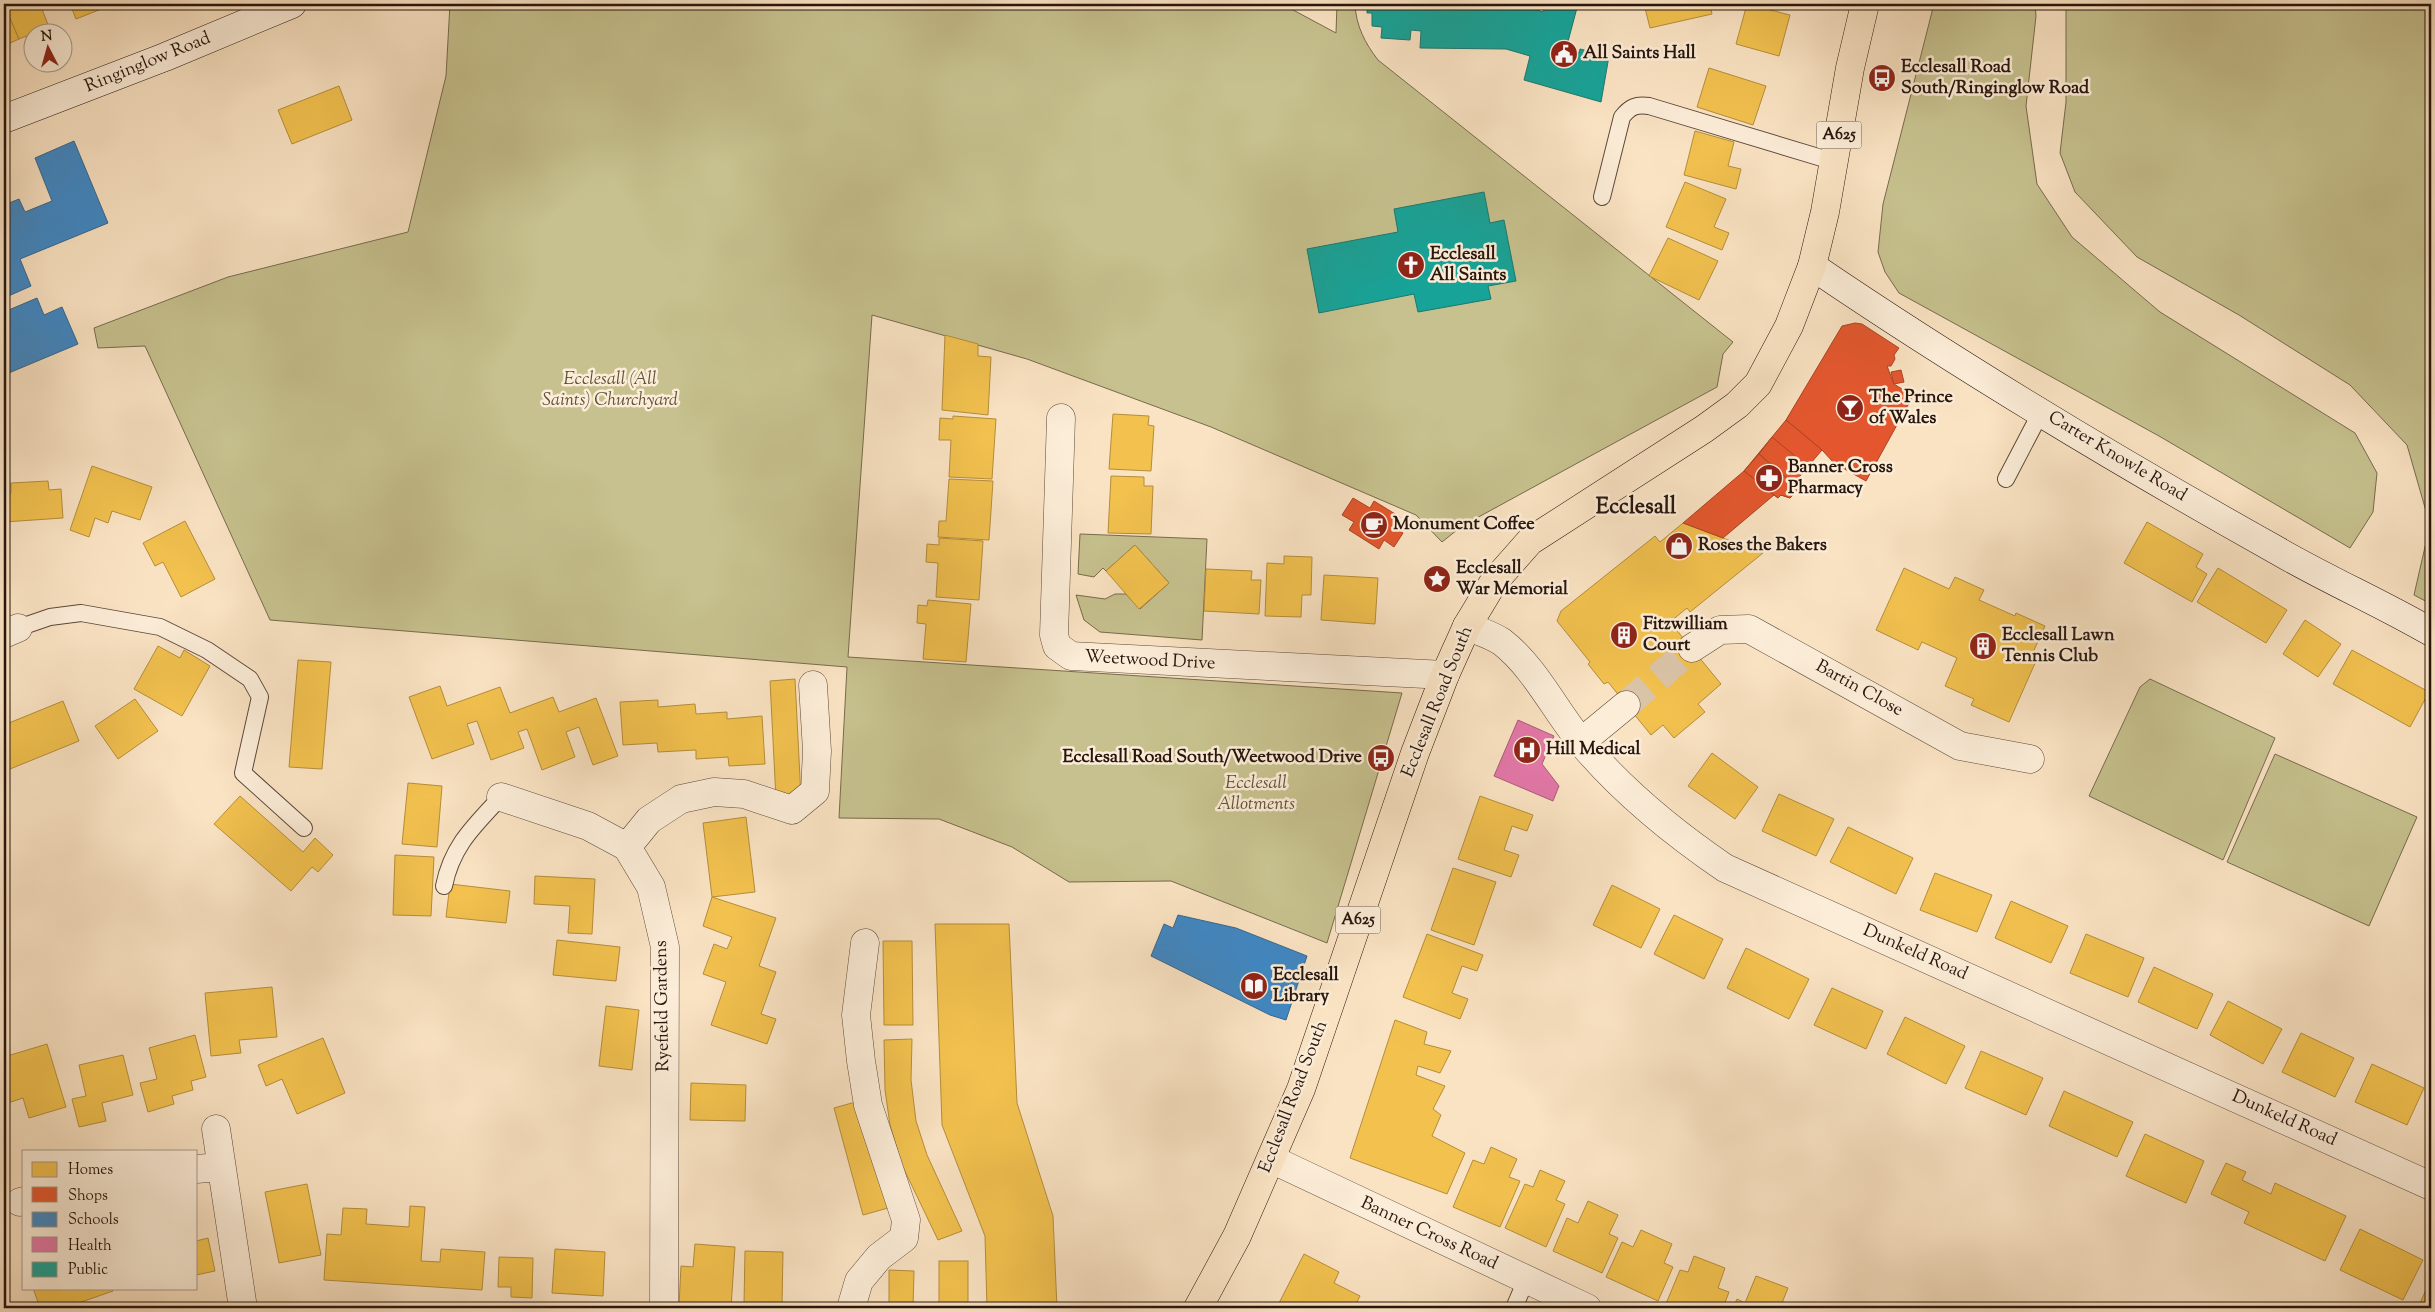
<svg xmlns="http://www.w3.org/2000/svg" width="2435" height="1312" font-family="'Sorts Mill Goudy',serif">
<rect width="100%" height="100%" fill="#fae3c3"/>
<filter id="stains"><feTurbulence type="fractalNoise" baseFrequency=".004" numOctaves="4"/><feColorMatrix values="0 0 0 0 .2 0 0 0 0 .09 0 0 0 0 .02 0 0 0 .5 -.17"/></filter>
<radialGradient id="worn" r=".72"><stop offset=".6" stop-color="#630" stop-opacity="0"/><stop offset="1" stop-color="#630" stop-opacity=".3"/></radialGradient>
<g fill="#c6c18e" stroke="#776b4e">
<path d="M450 4H1282L1336 33 1337 4H1355C1356 26 1365 43 1378 60L1733 342 1723 354 1717 387 1462 526 1442 542 1416 515 1211 427 1027 359 872 315 848 657 1402 693 1327 943 1171 881 1069 882 1012 847 939 819 839 818 847 667 270 620 145 346 98 348 94 328 228 277 408 232 446 76Z"/>
<path d="M1934 4H2035L2036 16 2026 106 2037 184 2072 237 2160 312 2355 433 2377 473 2373 512 2350 548 2159 436 1899 293 1885 272 1878 252 1883 204Z"/>
<path d="M2066 4H2431V604L2414 595 2430 525 2407 445 2350 385 2239 315 2137 257 2075 192 2060 153 2066 102Z"/>
<path d="M1080 534 1207 539 1202 640 1100 632 1084 620 1076 595 1105 599 1115 594H1126L1140 609 1169 583 1135 545 1106 571 1103 568 1094 577 1078 574Z"/>
<path d="M2150 679 2275 738 2223 860 2089 796 2140 687Z"/>
<path d="M2275 754 2417 817 2369 926 2227 862Z"/>
</g>
<g fill="#f2c14e" stroke="#b58d3a">
<path d="M4 4 19 39 4 46Z"/>
<path d="M4 4H40L49 27 19 39Z"/>
<path d="M70 4H108L109 6 76 19Z"/>
<path d="M1644 4H1710L1712 14 1650 28Z"/>
<path d="M1747 4 1790 15 1779 56 1736 44Z"/>
<path d="M1709 68 1766 86 1753 125 1697 107Z"/>
<path d="M339 86 352 120 292 144 278 110Z"/>
<path d="M1695 131 1734 142 1728 166 1741 169 1736 189 1684 175Z"/>
<path d="M1685 182 1726 199 1714 227 1729 233 1722 250 1666 227Z"/>
<path d="M1668 238 1718 261 1699 300 1649 276Z"/>
<path d="M945 335 978 344V356L991 357 988 415 942 410Z"/>
<path d="M1113 414 1149 416 1148 425 1154 426 1151 471 1109 469Z"/>
<path d="M953 416 996 419 992 479 949 477 951 440H939L940 418 953 419Z"/>
<path d="M92 466 152 487 140 520 112 511 108 523 95 518 89 537 70 530Z"/>
<path d="M1111 476 1144 477V486H1153L1151 534 1108 533Z"/>
<path d="M949 479 993 481 989 540 938 537 939 521H946Z"/>
<path d="M48 481 49 490 61 489 63 518 4 522V494L11 493V483Z"/>
<path d="M185 521 215 579 181 597 163 562 155 566 143 543Z"/>
<path d="M2147 522 2203 554 2196 567 2207 574 2192 602 2124 563Z"/>
<path d="M1683 523 1763 553 1690 612 1687 608 1670 622 1721 684 1698 704 1705 712 1674 738 1663 725 1651 735 1608 682 1604 684 1588 664 1590 662 1557 621 1561 611 1655 536 1660 542Z"/>
<path d="M939 538 983 541 979 600 936 597 938 563 926 562 927 544 939 545Z"/>
<path d="M1135 545 1169 583 1139 609 1106 571Z"/>
<path d="M1284 556 1312 557 1311 595H1302L1301 617 1265 616 1267 563 1284 564Z"/>
<path d="M1904 568 1949 589 1955 577 1984 590 1979 600 2015 616 2016 613 2045 626 2030 659 2036 661 2009 722 1971 705 1974 699 1945 686 1957 658 1922 642 1918 650 1876 630Z"/>
<path d="M2218 568 2287 610 2266 643 2197 602Z"/>
<path d="M1206 569 1252 571 1251 580H1261L1259 614 1204 611Z"/>
<path d="M1324 575 1378 578 1375 624 1321 620Z"/>
<path d="M928 600 971 604 966 662 923 659 926 624 917 623 918 605 927 606Z"/>
<path d="M2305 620 2341 644 2318 677 2283 654Z"/>
<path d="M158 646 180 658 184 650 210 666 182 716 134 689Z"/>
<path d="M2352 650 2429 692 2410 727 2333 684Z"/>
<path d="M298 660 331 662 322 769 289 767Z"/>
<path d="M795 679 801 798 776 799 770 681Z"/>
<path d="M440 686 447 706 500 687 510 713 553 697 559 712 596 698 618 756 593 765 579 727 566 732 575 757 542 770 527 729 518 732 524 748 491 760 477 721 467 724 474 744 432 759 409 697Z"/>
<path d="M135 699 158 731 118 759 95 726Z"/>
<path d="M658 700V707L695 704 696 714 727 712V719L762 716 765 764 729 766 728 757 696 759V750L658 752 657 743 623 745 620 702Z"/>
<path d="M63 701 79 741 10 769 4 755V725Z"/>
<path d="M1712 753 1758 787 1735 819 1688 786Z"/>
<path d="M408 783 442 786 437 847 402 844Z"/>
<path d="M1779 794 1834 819 1816 856 1762 831Z"/>
<path d="M240 796 303 852 315 838 333 855 318 872 312 867 291 891 214 824Z"/>
<path d="M1480 796 1533 815 1527 831 1512 826 1504 850 1519 855 1511 877 1458 859Z"/>
<path d="M746 817 755 892 712 897 703 823Z"/>
<path d="M1848 827 1913 858 1896 894 1830 862Z"/>
<path d="M395 855 434 857 431 916 393 915Z"/>
<path d="M1453 868 1496 882 1474 945 1431 930Z"/>
<path d="M1935 873 1992 895 1977 932 1920 910Z"/>
<path d="M535 876 595 879 592 934 568 933 570 906 534 904Z"/>
<path d="M450 884 510 891 506 923 446 917Z"/>
<path d="M1612 885 1660 909 1641 948 1593 925Z"/>
<path d="M712 897 776 918 759 966 776 972 761 1014 776 1019 767 1044 711 1025 726 982 703 974 714 944 727 949 732 937 703 926Z"/>
<path d="M2011 901 2068 926 2051 963 1995 938Z"/>
<path d="M1674 915 1723 939 1704 979 1654 954Z"/>
<path d="M935 924H1009L1017 1103 1053 1216 1057 1308H987L985 1236 942 1125Z"/>
<path d="M1427 934 1483 955 1477 971 1462 966 1452 993 1468 999 1460 1019 1403 997Z"/>
<path d="M2086 934 2144 958 2128 997 2070 973Z"/>
<path d="M557 940 620 947 616 981 553 975Z"/>
<path d="M883 941H912L913 1025H884Z"/>
<path d="M1746 948 1809 979 1789 1019 1727 988Z"/>
<path d="M2154 967 2213 994 2197 1029 2138 1002Z"/>
<path d="M272 987 277 1037 239 1040 241 1053 211 1056 205 993Z"/>
<path d="M1832 988 1883 1011 1866 1049 1814 1025Z"/>
<path d="M2228 1001 2282 1029 2263 1064 2210 1035Z"/>
<path d="M606 1006 639 1010 632 1070 599 1066Z"/>
<path d="M1905 1017 1965 1046 1946 1084 1887 1054Z"/>
<path d="M1395 1020 1427 1032 1424 1044 1451 1051 1440 1073 1418 1066 1416 1075 1445 1086 1433 1109 1441 1115 1432 1136 1465 1153 1447 1194 1350 1158Z"/>
<path d="M2301 1033 2354 1058 2335 1097 2282 1072Z"/>
<path d="M195 1035 206 1077 191 1081 193 1090 172 1096 174 1104 148 1112 140 1083 157 1079 149 1048Z"/>
<path d="M323 1038 345 1093 297 1114 282 1079 266 1086 258 1065Z"/>
<path d="M912 1039 911 1080 916 1121 927 1155 962 1231 938 1240 902 1165 890 1125 885 1090 884 1040Z"/>
<path d="M47 1044 66 1107 29 1118 23 1098 8 1103 4 1088V1057Z"/>
<path d="M1981 1051 2043 1078 2026 1115 1965 1088Z"/>
<path d="M123 1055 133 1095 102 1103 106 1121 79 1127 72 1099 86 1096 79 1065Z"/>
<path d="M2372 1064 2424 1088 2407 1125 2355 1102Z"/>
<path d="M691 1083 746 1085 745 1121 690 1120Z"/>
<path d="M2064 1091 2133 1122 2117 1157 2049 1126Z"/>
<path d="M859 1101 888 1208 863 1215 834 1108Z"/>
<path d="M2145 1134 2204 1161 2186 1203 2126 1176Z"/>
<path d="M1491 1147 1517 1159 1509 1177 1520 1181 1500 1227 1453 1207 1473 1160 1484 1164Z"/>
<path d="M2226 1163 2246 1172 2242 1180 2271 1194 2275 1183 2346 1216 2325 1261 2244 1223 2249 1212 2211 1194Z"/>
<path d="M1540 1170 1565 1181 1556 1200 1565 1204 1546 1247 1505 1228 1525 1184 1533 1187Z"/>
<path d="M307 1184 321 1255 279 1263 265 1192Z"/>
<path d="M1588 1201 1618 1215 1609 1234 1618 1238 1602 1273 1553 1251 1567 1218 1578 1223Z"/>
<path d="M410 1206 425 1207 421 1261 440 1262 441 1249 485 1252 482 1290 324 1280 327 1234 341 1235 343 1208 367 1209 366 1224 409 1227Z"/>
<path d="M2360 1229 2423 1260 2403 1300 2340 1270Z"/>
<path d="M1641 1230 1672 1244 1664 1263 1673 1267 1658 1301 1606 1277 1622 1242 1633 1247Z"/>
<path d="M208 1238 215 1271 196 1275V1241Z"/>
<path d="M695 1244 735 1247 731 1308 679 1306 681 1266 693 1267Z"/>
<path d="M555 1249 605 1252 603 1296 552 1293Z"/>
<path d="M745 1251 783 1252 782 1304H744Z"/>
<path d="M1304 1254 1339 1272 1334 1283 1360 1296 1354 1308 1277 1307Z"/>
<path d="M1694 1256 1725 1268 1718 1288 1729 1292 1723 1308 1665 1306 1680 1270 1688 1272Z"/>
<path d="M499 1257 533 1258 532 1298 511 1297V1287H498Z"/>
<rect x="939" y="1261" width="29" height="47"/>
<path d="M889 1270 914 1271 913 1308H889Z"/>
<path d="M1756 1276 1788 1288 1780 1308H1733L1737 1299 1745 1303Z"/>
<path d="M2431 1279V1308L2420 1303Z"/>
<path d="M33 1288H112L113 1291 64 1308H40Z"/>
</g>
<g fill="#e4572e" stroke="#ac4324">
<path d="M1855 323 1862 324 1899 348 1894 355 1895 359 1891 366H1887L1894 384 1913 396 1866 481 1834 463 1822 450 1786 420 1842 326Z"/>
<path d="M1901 370 1904 382 1894 384 1891 372Z"/>
<path d="M1786 420 1822 450 1793 484 1799 489 1790 498 1781 495 1778 498 1744 471Z"/>
<path d="M1772 437 1808 467 1793 484 1759 454Z"/>
<path d="M1759 454 1799 489 1790 498 1781 495 1778 498 1744 471Z"/>
<path d="M1744 471 1774 495 1723 538 1683 523Z"/>
<path d="M1353 498 1370 508 1374 501 1400 517 1394 527 1403 533 1394 547 1384 540 1379 549 1349 530 1354 522 1342 515Z"/>
</g>
<g fill="#3f88c5" stroke="#38668e">
<path d="M74 141 108 223 20 259 31 286 4 298V205L19 199 25 212 52 201 35 158Z"/>
<path d="M37 298 44 315 62 307 78 344 4 375V312Z"/>
<path d="M1178 915 1236 928 1307 956 1286 1020 1270 1015 1151 956 1164 924 1173 928Z"/>
</g>
<path fill="#e377a8" stroke="#ab5a7a" d="M1518 720 1554 736 1542 764 1559 786 1553 801 1494 776Z"/>
<g fill="#17a398" stroke="#1c786e">
<path d="M1367 4H1517L1543 12 1545 4H1578L1566 49 1579 53 1580 49 1609 56 1601 102 1524 80 1530 56 1506 49 1420 48 1421 31 1411 30 1410 40 1381 38 1382 27 1372 26V13H1367Z"/>
<path d="M1484 192 1490 223 1504 220 1516 281 1488 286 1491 299 1418 312 1414 294 1319 313 1307 249 1398 232 1394 209Z"/>
</g>
<g fill="none" stroke-linecap="round" stroke-linejoin="round">
<path stroke="#dac4a8" stroke-width="28" stroke-dasharray="28 14" stroke-linecap="butt" d="M1626 705 1692 648"/>
<g stroke="#5c483a" stroke-width="18">
<g id="lane">
<path d="M1602 197 1622 117C1630 107 1636 104 1649 106L1835 162"/>
<path d="M2006 479 2041 412"/>
<path d="M18 628 50 617 81 613 160 627 207 650 250 679 260 697 243 773 304 828"/>
<path d="M444 886C452 846 474 826 501 797"/>
<path d="M1514 1308 1526 1280"/>
</g>
</g>
<g stroke="#5c483a" stroke-width="29">
<g id="street">
<path d="M1061 418 1054 635 1057 646 1071 656 1445 675"/>
<path d="M1467 626C1478 631 1492 635 1502 642 1537 669 1558 717 1587 749 1627 795 1675 834 1725 868L2431 1186"/>
<path d="M4 634 18 628"/>
<path d="M1692 648 1720 630 1749 629 1960 746 2030 759"/>
<path d="M1581 742 1626 705"/>
<path d="M501 797 588 826 627 847 651 887 665 947 664 1308"/>
<path d="M627 847 649 820 681 799 714 792 744 794 792 810 815 791 817 751 813 685"/>
<path d="M216 1129 243 1308"/>
<path d="M1271 1159 1587 1308"/>
<path d="M196 1169 221 1167"/>
<path d="M20 1202 24 1201"/>
<path d="M851 1308 859 1281 879 1257 904 1238 906 1220 868 1105 861 1061 856 1015 865 943"/>
</g>
</g>
<g stroke="#28150d" stroke-width="29">
<g id="secondary">
<path d="M4 119 165 57 292 4"/>
<path d="M1812 266C1962 368 2119 462 2278 551 2328 580 2381 603 2431 632"/>
</g>
</g>
<g stroke="#28150d" stroke-width="29">
<path id="primary" d="M1198 1308 1237 1236 1301 1089 1415 753 1445 675 1467 626 1493 583 1530 541 1704 429 1737 405 1758 384 1789 326 1812 266 1825 212 1850 68 1865 4"/>
</g>
<use href="#lane" stroke="#fcedd8" stroke-width="16"/>
<use href="#street" stroke="#fcedd8" stroke-width="28"/>
<use href="#secondary" stroke="#fcedd8" stroke-width="28"/>
<use href="#primary" stroke="#fae3c3" stroke-width="28"/>
</g>
<defs>
<g id="civic-disc" transform="scale(1.4375)"><circle r="9.5" fill="#8f2418" stroke="#fcedd8"/><path d="M-.6-6.5H3V-4.5H.6V-3L4-1V1h2V6H-6V1h2V-1L-.6-3ZM-1.2 2.5V6h2.4V2.5Z" fill="#fff"/></g>
<g id="bus-disc" transform="scale(1.4375)"><circle r="9.5" fill="#8f2418" stroke="#fcedd8"/><path d="M-5-6H5V4H4V6H2V4H-2V6H-4V4H-5ZM-3.5-4V0h7V-4ZM-3.5 1.2v1.5H-2V1.2ZM2 1.2v1.5H3.5V1.2Z" fill="#fff"/></g>
<g id="church-disc" transform="scale(1.4375)"><circle r="9.5" fill="#8f2418" stroke="#fcedd8"/><path d="M-1.2-6h2.4v3.5h3.3v2.4h-3.3V6h-2.4V-.1h-3.3v-2.4h3.3Z" fill="#fff"/></g>
<g id="bar-disc" transform="scale(1.4375)"><circle r="9.5" fill="#8f2418" stroke="#fcedd8"/><path d="M-6-5H6L.8 .8V4.5H3.5V6h-7V4.5H-.8V.8Z" fill="#fff"/></g>
<g id="pharmacy-disc" transform="scale(1.4375)"><circle r="9.5" fill="#8f2418" stroke="#fcedd8"/><path d="M-2-6h4v4h4v4h-4v4h-4v-4h-4v-4h4Z" fill="#fff"/></g>
<g id="cafe-disc" transform="scale(1.4375)"><circle r="9.5" fill="#8f2418" stroke="#fcedd8"/><path d="M-5.5-4.5H6V0H3Q3 3.5 0 3.5H-2.5Q-5.5 3.5-5.5 0ZM3-3.2v2h1.7v-2ZM-6 4.5H4V6H-6Z" fill="#fff"/></g>
<g id="shop-disc" transform="scale(1.4375)"><circle r="9.5" fill="#8f2418" stroke="#fcedd8"/><path d="M-5-2.5h2.3a2.7 3.5 0 0 1 5.4 0H5L5.5 6h-11ZM-1.5-2.5h3a1.5 2.3 0 0 0-3 0Z" fill="#fff"/></g>
<g id="sight-disc" transform="scale(1.4375)"><circle r="9.5" fill="#8f2418" stroke="#fcedd8"/><path d="M0-6L1.8-2.2L6-1.7L2.9 1.2L3.7 5.4L0 3.3L-3.7 5.4L-2.9 1.2L-6-1.7L-1.8-2.2Z" fill="#fff"/></g>
<g id="building-disc" transform="scale(1.4375)"><circle r="9.5" fill="#8f2418" stroke="#fcedd8"/><path d="M-4-6H4V6H1V3H-1V6H-4ZM-2.5-4.3h1.7v1.8h-1.7ZM.8-4.3h1.7v1.8H.8ZM-2.5-1h1.7V.8h-1.7ZM.8-1h1.7V.8H.8Z" fill="#fff"/></g>
<g id="hospital-disc" transform="scale(1.4375)"><circle r="9.5" fill="#8f2418" stroke="#fcedd8"/><path d="M-5-5h3v3.5h4V-5h3V5h-3V1.5h-4V5h-3Z" fill="#fff"/></g>
<g id="library-disc" transform="scale(1.4375)"><circle r="9.5" fill="#8f2418" stroke="#fcedd8"/><path d="M-6-4Q-3-5.5-.7-3.5V5Q-3 3-6 4ZM6-4Q3-5.5 .7-3.5V5Q3 3 6 4Z" fill="#fff"/></g>
</defs>
<g fill-rule="evenodd">
<use href="#civic-disc" x="1564" y="54"/>
<use href="#bus-disc" x="1882" y="78"/>
<use href="#church-disc" x="1411" y="265"/>
<use href="#bar-disc" x="1850" y="408"/>
<use href="#pharmacy-disc" x="1769" y="478"/>
<use href="#cafe-disc" x="1374" y="525"/>
<use href="#shop-disc" x="1679" y="546"/>
<use href="#sight-disc" x="1437" y="579"/>
<use href="#building-disc" x="1624" y="635"/>
<use href="#building-disc" x="1983" y="646"/>
<use href="#hospital-disc" x="1527" y="750"/>
<use href="#bus-disc" x="1381" y="758"/>
<use href="#library-disc" x="1254" y="986"/>
</g>
<g text-anchor="middle" dominant-baseline="central" stroke-width="5" stroke-linejoin="round" paint-order="stroke">
<g fill="#fcedd8" stroke="#68564a" stroke-width="1">
<rect x="1816.5" y="121.5" width="45" height="27" rx="4"/>
<rect x="1335.5" y="906.5" width="45" height="27" rx="4"/>
</g>
<g font-size="16" font-weight="bold" fill="#28150d">
<text x="1839" y="135">A625</text>
<text x="1358" y="920">A625</text>
</g>
<g font-size="18" font-weight="bold" fill="#28150d" stroke="#fcedd8" text-anchor="start">
<text x="1583" y="54">All Saints Hall</text>
<text x="1901" y="68">Ecclesall Road<tspan x="1901" dy="21">South/Ringinglow Road</tspan></text>
<text x="1430" y="255">Ecclesall<tspan x="1430" dy="21">All Saints</tspan></text>
<text x="1869" y="398">The Prince<tspan x="1869" dy="21">of Wales</tspan></text>
<text x="1788" y="468">Banner Cross<tspan x="1788" dy="21">Pharmacy</tspan></text>
<text x="1393" y="525">Monument Coffee</text>
<text x="1698" y="546">Roses the Bakers</text>
<text x="1456" y="569">Ecclesall<tspan x="1456" dy="21">War Memorial</tspan></text>
<text x="1643" y="625">Fitzwilliam<tspan x="1643" dy="21">Court</tspan></text>
<text x="2002" y="636">Ecclesall Lawn<tspan x="2002" dy="21">Tennis Club</tspan></text>
<text x="1546" y="750">Hill Medical</text>
<text x="1362" y="758" text-anchor="end">Ecclesall Road South/Weetwood Drive</text>
<text x="1273" y="976">Ecclesall<tspan x="1273" dy="21">Library</tspan></text>
</g>
<g font-size="18" fill="#28150d" stroke="#fcedd8">
<text transform="translate(148 63) rotate(-22)">Ringinglow Road</text>
<text transform="translate(2117 457) rotate(31)">Carter Knowle Road</text>
<text transform="translate(1150 661) rotate(3)">Weetwood Drive</text>
<text transform="translate(1859 689) rotate(29)">Bartin Close</text>
<text transform="translate(1438 702) rotate(-68)">Ecclesall Road South</text>
<text transform="translate(1915 953) rotate(24)">Dunkeld Road</text>
<text transform="translate(663 1006) rotate(-91)">Ryefield Gardens</text>
<text transform="translate(1294 1097) rotate(-69)">Ecclesall Road South</text>
<text transform="translate(2284 1119) rotate(24)">Dunkeld Road</text>
<text transform="translate(1429 1234) rotate(25)">Banner Cross Road</text>
</g>
<g font-size="18" font-style="italic" fill="#5f513a" stroke="#fcedd8">
<text x="610" y="380">Ecclesall (All<tspan x="610" dy="21">Saints) Churchyard</tspan></text>
<text x="1256" y="784">Ecclesall<tspan x="1256" dy="21">Allotments</tspan></text>
</g>
<g font-size="22" font-weight="bold" fill="#28150d" stroke="#fcedd8">
<text x="1636" y="508">Ecclesall</text>
</g>
</g>
<rect width="2435" height="1312" fill="none" stroke="#fae3c3" stroke-width="20"/>
<rect x="5" y="5" width="2425" height="1302" fill="none" stroke="#28150d" stroke-width="2.5"/>
<rect x="10" y="10" width="2415" height="1292" fill="none" stroke="#28150d"/>
<rect x="22" y="1150" width="175" height="140" fill="#fcedd8" stroke="#a79787"/>
<rect x="32" y="1162" width="25" height="15" fill="#f2c14e" stroke="#a79787"/>
<text x="68" y="1174" font-size="15" fill="#28150d">Homes</text>
<rect x="32" y="1187" width="25" height="15" fill="#e4572e" stroke="#a79787"/>
<text x="68" y="1200" font-size="15" fill="#28150d">Shops</text>
<rect x="32" y="1212" width="25" height="15" fill="#3f88c5" stroke="#a79787"/>
<text x="68" y="1224" font-size="15" fill="#28150d">Schools</text>
<rect x="32" y="1237" width="25" height="15" fill="#e377a8" stroke="#a79787"/>
<text x="68" y="1250" font-size="15" fill="#28150d">Health</text>
<rect x="32" y="1262" width="25" height="15" fill="#17a398" stroke="#a79787"/>
<text x="68" y="1274" font-size="15" fill="#28150d">Public</text>
<g transform="translate(48 48) rotate(354)"><circle r="24" fill="#fcedd8" stroke="#a79787"/>
<path d="M0-4L9 19L0 12L-9 19Z" fill="#8f2418"/>
<text y="-8" font-size="14" font-weight="bold" text-anchor="middle" fill="#28150d">N</text>
</g>
<rect width="100%" height="100%" filter="url(#stains)"/>
<rect width="100%" height="100%" fill="url(#worn)"/>
</svg>
